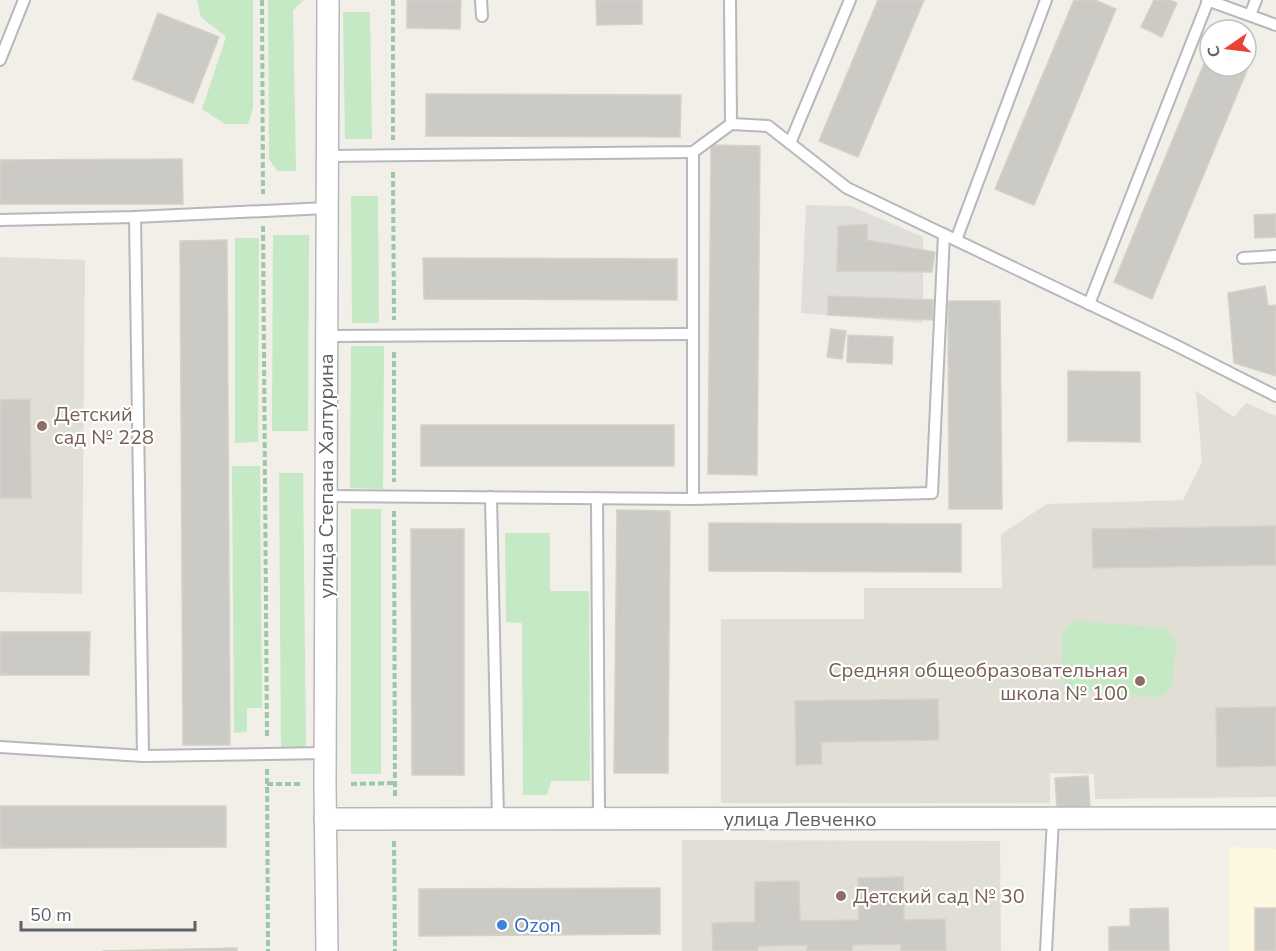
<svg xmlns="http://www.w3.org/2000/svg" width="1276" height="951" font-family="'Nunito Sans',sans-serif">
<rect width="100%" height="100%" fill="#f1efe8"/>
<path fill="#fef7e0" d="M1229 847 1276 849V951H1229Z"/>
<path fill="#e0deda" d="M806 205 851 206 923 237V323L801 313Z"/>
<g fill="#e1ded6">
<path d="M0 257 85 260 82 594 0 592Z"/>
<path d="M1196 391 1234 417 1246 403 1276 416V797L1095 799 1094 774 1050 773V803H721V619H864V588H1002L1001 534 1047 504 1183 500 1202 462Z"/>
<path d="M682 840 1000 841 1001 951H682Z"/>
</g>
<g fill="#c5e8c5">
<path d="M197 0H253V108L248 124H225L202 109 226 37 201 17Z"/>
<path d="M268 0H304L293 10 296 171H277L269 159Z"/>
<path d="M343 12H370L372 139H345Z"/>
<path d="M351 196H378L379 323H352Z"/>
<path d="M273 235H309L308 431H272Z"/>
<path d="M235 238H259L258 442 235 443Z"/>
<path d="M351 346H384L383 489 350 488Z"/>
<path d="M232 466H260L262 708H247V732L234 733Z"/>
<path d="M279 473H303L306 747H281Z"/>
<rect x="351" y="509" width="30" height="265"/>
<path d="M505 533H550V591H589L590 781H551L547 795H523L522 623 506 622Z"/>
<path d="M1074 621 1166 628 1176 640 1172 688 1160 697 1071 690 1061 681 1063 632Z"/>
</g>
<g fill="#cccac5" stroke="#d6d1c6" stroke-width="1.5">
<path d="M407 0H461L460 29 407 28Z"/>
<path d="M596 0H642V24L597 25Z"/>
<path d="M878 0H924L858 157 819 141Z"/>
<path d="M1074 0H1095L1116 9 1034 205 995 189Z"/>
<path d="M1154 0H1170L1177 3 1162 37 1141 27Z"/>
<path d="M158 13 219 37 193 103 133 79Z"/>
<path d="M1210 49V66H1246V62L1250 63 1152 299 1114 282Z"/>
<path d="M426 94 681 95 680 137 426 136Z"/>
<path d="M711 145 760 146 757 475 708 474Z"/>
<path d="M182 159 183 204H0V160Z"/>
<path d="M1276 214V237L1255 238 1254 215Z"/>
<path d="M867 224V240L935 252 932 272 837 271 838 226Z"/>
<path d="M227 240 230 745H183L180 241Z"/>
<path d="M423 258 677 259V300L424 299Z"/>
<path d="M1265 286 1268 306 1276 305V376L1234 363 1228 293Z"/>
<path d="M828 296 933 300V320L828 315Z"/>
<path d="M948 301H1000L1002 509H949Z"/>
<path d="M831 329 846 331 842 359 827 357Z"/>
<path d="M848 335 893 337 892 364 847 362Z"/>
<path d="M1068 371 1140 372V442L1068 441Z"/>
<path d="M30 399 31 498H0V400Z"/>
<rect x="421" y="425" width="253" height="41"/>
<path d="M617 510 670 511 668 773H614Z"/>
<path d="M709 523 961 524V572L709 571Z"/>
<path d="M1276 526V565L1093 568 1092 529Z"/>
<path d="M411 529H464V775H412Z"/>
<path d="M0 632H90L89 675H0Z"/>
<path d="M938 699 939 740 821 742 822 764 796 765 795 701Z"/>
<path d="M1276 707V766L1217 767 1216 708Z"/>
<path d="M1088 776 1090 806 1057 808 1055 778Z"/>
<path d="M0 806H226V847L0 848Z"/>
<path d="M903 877 904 920 945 919 946 951H901V944L852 945V951H807V945L758 946V951H713L712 923 755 922V882L799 881 800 921 859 920 858 878Z"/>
<path d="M660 888V934L419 936V889Z"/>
<path d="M1168 908 1169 951H1109V927L1130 926V909Z"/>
<rect x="1255" y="908" width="21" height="43"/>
<path d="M237 948V951H103Z"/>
</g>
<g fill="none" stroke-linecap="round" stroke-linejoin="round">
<g stroke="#b5b8bc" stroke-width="14">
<g id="service">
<path d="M481 0 482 16"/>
<path d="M730 0 731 124"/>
<path d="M1207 0 1276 25"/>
<path d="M1250 15 1256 0"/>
<path d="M0 60 24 0"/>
<path d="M790 143 850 0"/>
<path d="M327 156 693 152 731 124 768 126 847 188 1175 345 1276 396"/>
<path d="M135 217 143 756"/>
<path d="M0 220 135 217 327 208"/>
<path d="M956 240 1046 0"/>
<path d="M1243 258 1276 256"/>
<path d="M1089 304 1208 1"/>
<path d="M327 336 693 334"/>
<path d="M326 496 693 499 932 493 944 234"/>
<path d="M491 497 498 819"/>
<path d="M597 498 599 819"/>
<path d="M693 499V152"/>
<path d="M0 747 143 756 325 753"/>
<path d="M1046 951 1053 819"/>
</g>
</g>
<g stroke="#b5b8bc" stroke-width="24">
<g id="minor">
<path d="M325 819 1276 818"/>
<path d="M327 951 325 784 328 0"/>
</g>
</g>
<g stroke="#9cc7a9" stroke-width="4" stroke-dasharray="6 3" stroke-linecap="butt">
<path d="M262 0 263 194"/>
<path d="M393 0V140"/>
<path d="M393 172 394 320"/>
<path d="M263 226 267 737"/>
<path d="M394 352V482"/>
<path d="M394 511 395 797"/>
<path d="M267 769 268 951"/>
<path d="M267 784H303"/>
<path d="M351 784 395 783"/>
<path d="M394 841 395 951"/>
</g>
<use href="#service" stroke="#fff" stroke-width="10"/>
<use href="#minor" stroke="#fff" stroke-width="21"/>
</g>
<g fill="#8d6e63" stroke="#fff" stroke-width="2">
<circle cx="42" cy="426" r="6"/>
<circle cx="1140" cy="681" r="6"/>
<circle cx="841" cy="896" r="6"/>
</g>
<circle fill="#3f7fe0" stroke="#fff" stroke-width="2" cx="502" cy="925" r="6"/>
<g text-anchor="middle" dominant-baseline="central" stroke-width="4.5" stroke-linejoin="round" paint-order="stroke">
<g font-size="20" fill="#785e54" stroke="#fff" text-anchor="start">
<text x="54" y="414">Детский<tspan x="54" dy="23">сад № 228</tspan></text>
<text x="1128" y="670" text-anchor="end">Средняя общеобразовательная<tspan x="1128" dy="23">школа № 100</tspan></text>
<text x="853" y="896">Детский сад № 30</text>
</g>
<g font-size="20" fill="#5f6368" stroke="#fff">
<text transform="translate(326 476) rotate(-90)">улица Степана Халтурина</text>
<text x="800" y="819">улица Левченко</text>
</g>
<g font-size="20" fill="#366cbe" stroke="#fff" text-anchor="start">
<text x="514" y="925">Ozon</text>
</g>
</g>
<g transform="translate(1228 48) rotate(256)"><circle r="28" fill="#ffffff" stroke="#bfc1c3" stroke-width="1.5"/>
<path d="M0-4.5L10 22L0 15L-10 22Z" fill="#ea4335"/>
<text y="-9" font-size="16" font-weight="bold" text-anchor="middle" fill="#5f6368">С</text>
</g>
<path d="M21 921v9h174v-9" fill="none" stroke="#5f6368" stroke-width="3"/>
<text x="30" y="921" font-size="18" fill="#5f6368" stroke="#ffffff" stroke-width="4.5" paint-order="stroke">50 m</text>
</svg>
